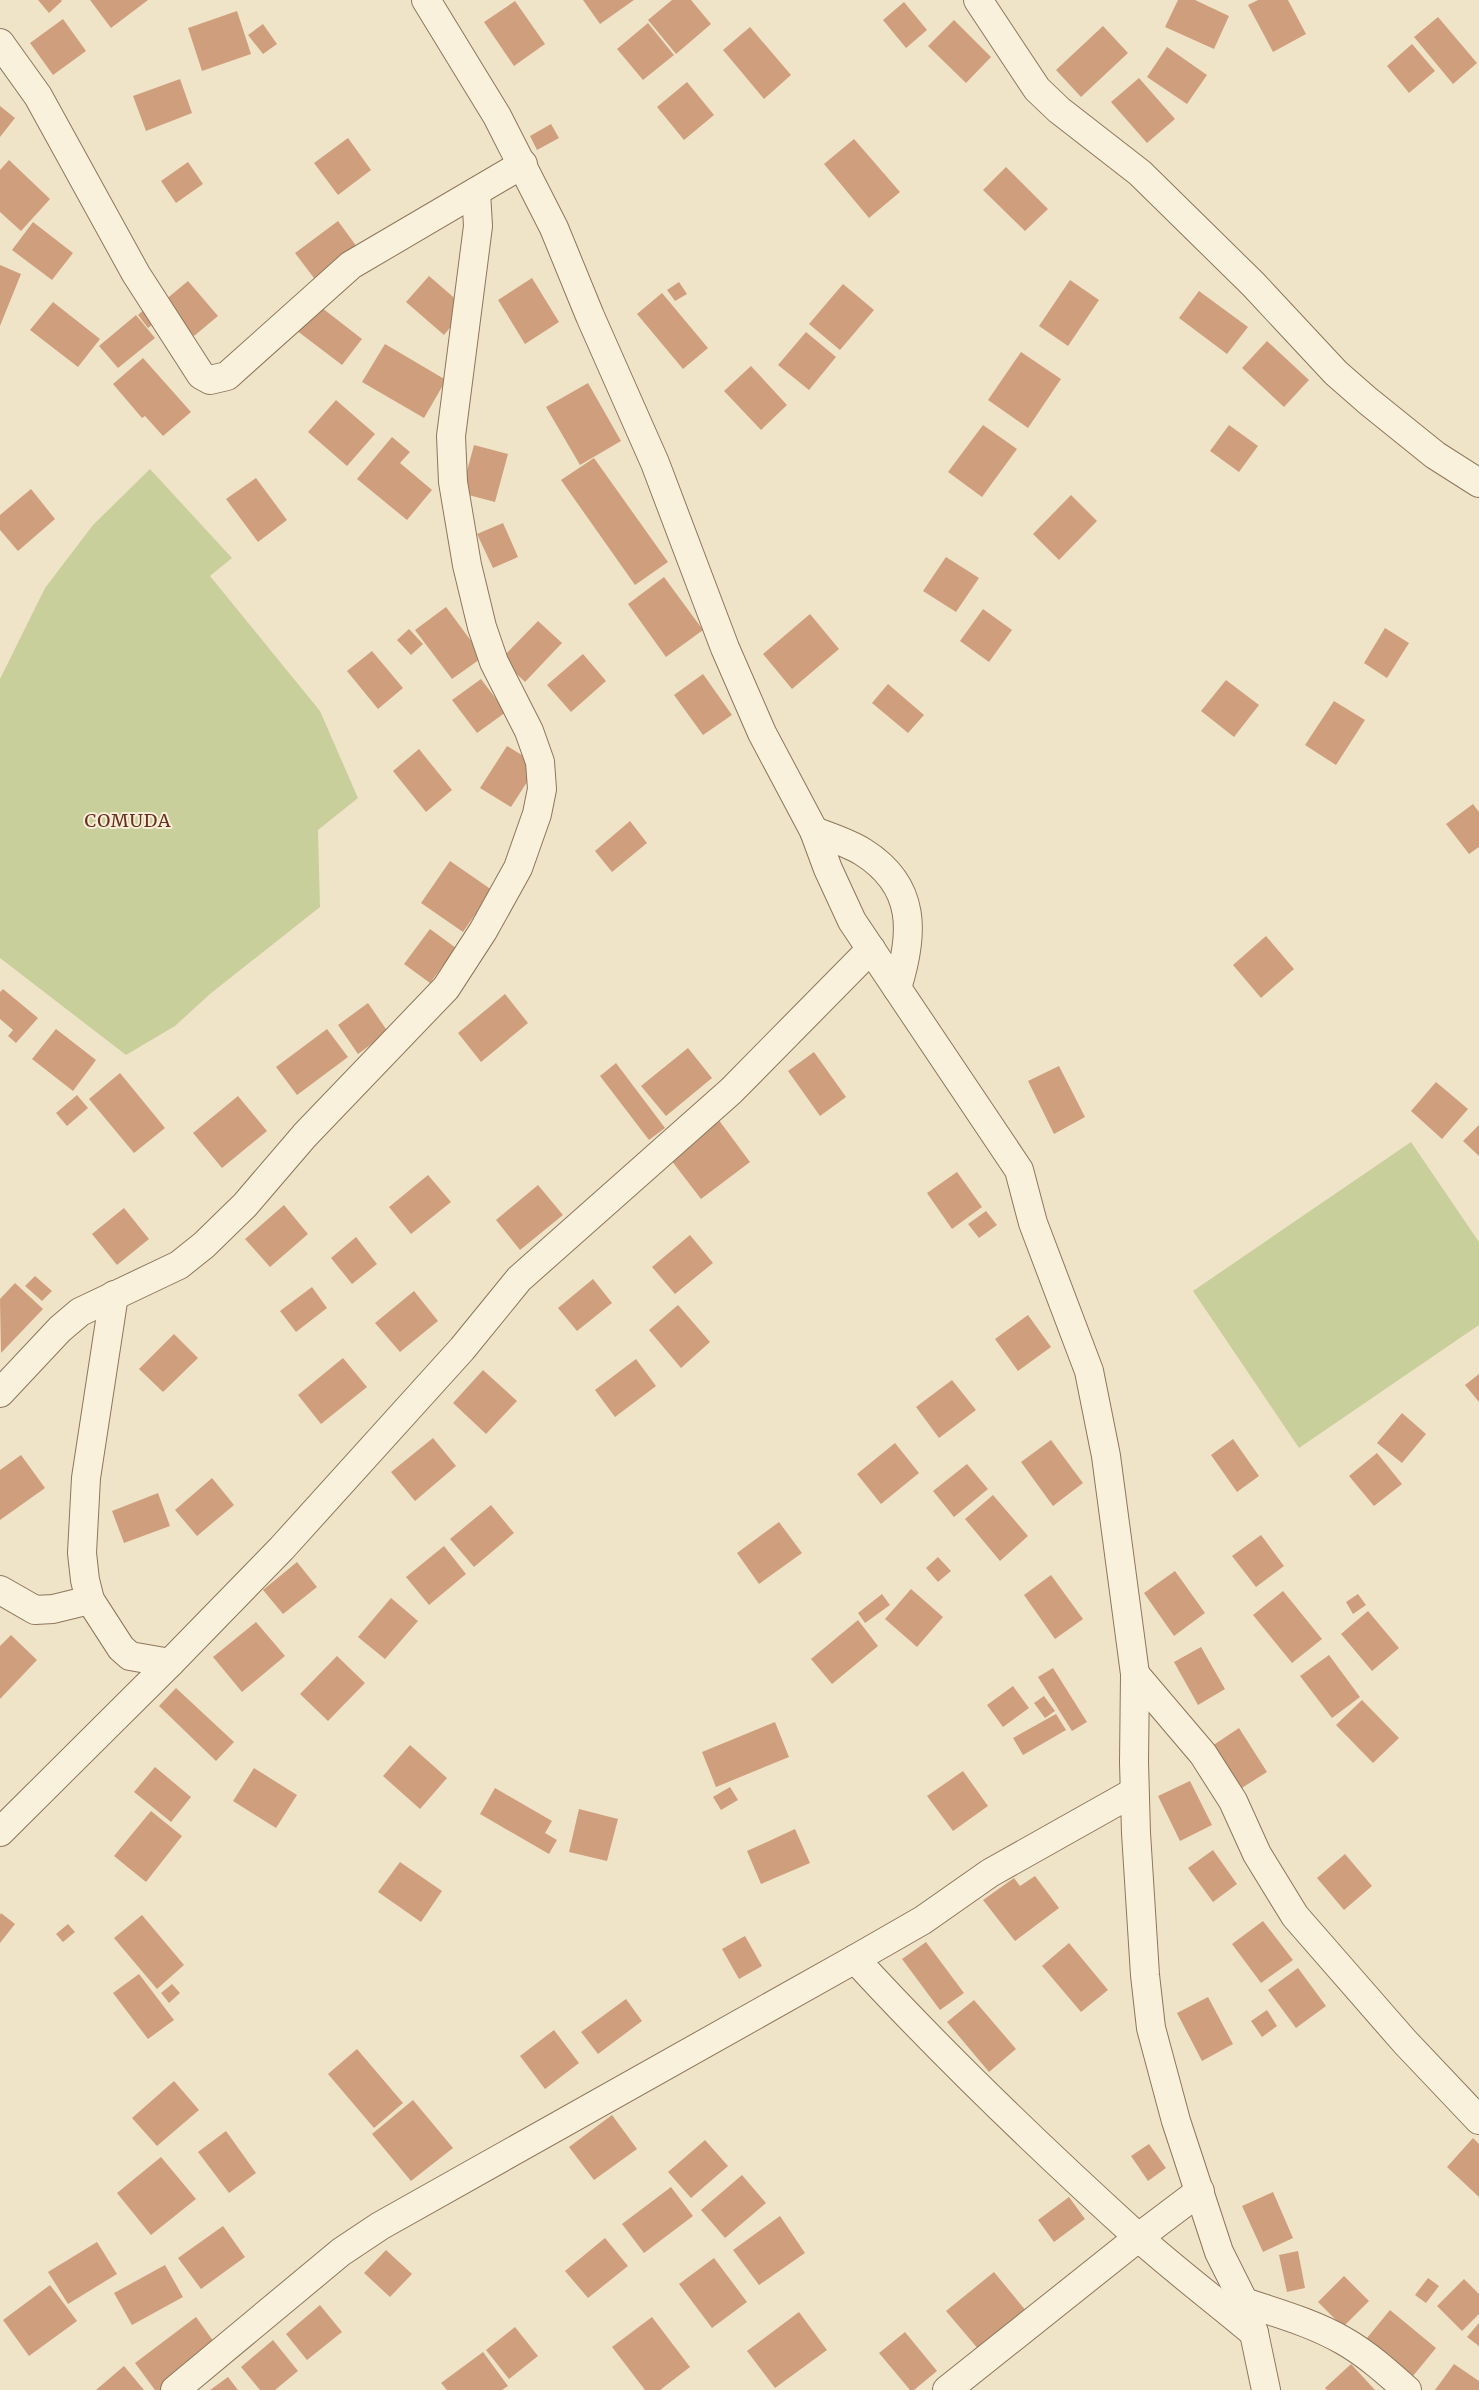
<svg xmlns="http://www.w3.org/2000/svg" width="1479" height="2390" font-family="Merriweather,serif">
<rect width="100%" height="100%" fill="#f0e4c8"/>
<g fill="#c9cf9b">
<path d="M150 469 232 558 210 576 320 711 358 798 318 830 320 907 210 994 175 1026 126 1055 0 958V679L45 588 93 525Z"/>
<path d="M1411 1142 1479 1242V1325L1299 1448 1193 1291Z"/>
</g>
<g fill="#cf9f7d">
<path d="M38 0H61L62 1 49 13Z"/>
<path d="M90 0H148L111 28Z"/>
<path d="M583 0H634L600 24Z"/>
<path d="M672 0H691L711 24 676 54 648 20Z"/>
<path d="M1178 0H1195L1229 16 1214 49 1165 27Z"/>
<path d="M1258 0H1288L1306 34 1273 52 1248 5Z"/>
<path d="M515 1 545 44 514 66 484 22Z"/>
<path d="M904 2 927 30 906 48 883 20Z"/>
<path d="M237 11 251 54 202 71 188 28Z"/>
<path d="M1438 17 1477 63 1453 84 1414 37Z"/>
<path d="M63 19 86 51 53 75 30 43Z"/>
<path d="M954 20 991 57 966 83 928 46Z"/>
<path d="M648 23 674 55 643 80 617 49Z"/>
<path d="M263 24 277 44 263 54 248 35Z"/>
<path d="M1103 26 1128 53 1081 97 1056 70Z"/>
<path d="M750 27 791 75 764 99 723 50Z"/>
<path d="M1412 44 1435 71 1409 93 1387 66Z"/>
<path d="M1167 47 1207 75 1187 104 1147 77Z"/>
<path d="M1139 78 1175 119 1147 143 1111 102Z"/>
<path d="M180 79 192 113 146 131 133 96Z"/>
<path d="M687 82 714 115 684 140 657 107Z"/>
<path d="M0 106 15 118 0 137Z"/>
<path d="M551 124 559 138 537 150 530 136Z"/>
<path d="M348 138 371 170 338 195 314 163Z"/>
<path d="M854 139 900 192 869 218 824 164Z"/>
<path d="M9 160 50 199 21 231 0 212V170Z"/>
<path d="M188 162 203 184 176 203 161 181Z"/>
<path d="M1006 167 1048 209 1025 231 983 190Z"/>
<path d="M338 221 360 251 317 282 295 253Z"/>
<path d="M33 222 73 253 52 280 12 250Z"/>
<path d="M0 265 21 274 0 326Z"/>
<path d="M429 276 466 308 444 335 406 302Z"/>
<path d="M532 278 559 322 525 344 498 300Z"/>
<path d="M1070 280 1099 300 1068 346 1039 326Z"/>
<path d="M188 281 218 316 194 336 164 301Z"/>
<path d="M679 282 687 294 675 301 667 290Z"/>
<path d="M843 284 874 310 840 350 809 324Z"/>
<path d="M1199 291 1248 327 1227 354 1179 318Z"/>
<path d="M662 293 708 348 683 369 637 314Z"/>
<path d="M53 302 100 339 78 367 30 330Z"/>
<path d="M317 304 362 339 342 365 296 330Z"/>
<path d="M147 307 158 320 148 328 138 315Z"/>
<path d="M136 315 155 338 118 368 99 346Z"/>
<path d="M806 332 836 357 809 390 778 365Z"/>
<path d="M1267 341 1309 380 1284 407 1242 368Z"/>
<path d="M385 344 446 380 424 418 362 382Z"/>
<path d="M1021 352 1061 379 1028 428 988 400Z"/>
<path d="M143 358 191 412 163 436 145 416 142 418 113 384Z"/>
<path d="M751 366 787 405 761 430 724 391Z"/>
<path d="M588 383 621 441 580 465 546 407Z"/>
<path d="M336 400 375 434 347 466 308 432Z"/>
<path d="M983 425 1017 449 982 497 948 472Z"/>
<path d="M1229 425 1258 446 1239 472 1210 451Z"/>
<path d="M392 437 410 452 400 463 432 490 407 520 357 479Z"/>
<path d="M474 445 508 454 495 502 461 493Z"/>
<path d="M594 458 668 562 635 585 561 480Z"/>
<path d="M256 478 287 520 258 542 226 499Z"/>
<path d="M31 489 55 519 18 551 0 530V515Z"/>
<path d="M1071 495 1097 521 1059 560 1033 534Z"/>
<path d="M503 523 518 557 493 568 477 534Z"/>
<path d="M946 557 979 578 956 612 923 591Z"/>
<path d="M664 577 703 630 666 657 628 604Z"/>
<path d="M446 607 483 657 452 679 415 630Z"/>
<path d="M983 609 1012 630 989 662 960 641Z"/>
<path d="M810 614 839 649 792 689 763 654Z"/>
<path d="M538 621 562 643 525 682 501 659Z"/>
<path d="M1385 628 1409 643 1387 678 1364 663Z"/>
<path d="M409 629 423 644 411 655 397 640Z"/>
<path d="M372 651 403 688 378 709 347 671Z"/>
<path d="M583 654 606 681 571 712 547 685Z"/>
<path d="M703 674 732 715 703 735 674 695Z"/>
<path d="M481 679 506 712 477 733 452 700Z"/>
<path d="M1226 680 1259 705 1234 737 1201 711Z"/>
<path d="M888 684 924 715 908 733 872 703Z"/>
<path d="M1334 701 1365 720 1336 765 1305 745Z"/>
<path d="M507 746 538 765 511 807 480 788Z"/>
<path d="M419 749 452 790 426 812 393 771Z"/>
<path d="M1473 804 1479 812V847L1469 854 1446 824Z"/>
<path d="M630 821 647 843 612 872 595 851Z"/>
<path d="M450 861 492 890 463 932 421 903Z"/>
<path d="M430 929 456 948 430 983 404 964Z"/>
<path d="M1266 936 1294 969 1261 998 1233 965Z"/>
<path d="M3 989 38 1018 16 1043 8 1036 13 1030 0 1019V992Z"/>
<path d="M505 994 528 1023 481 1062 458 1033Z"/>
<path d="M368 1003 388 1032 358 1054 338 1025Z"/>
<path d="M56 1029 96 1060 73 1091 32 1059Z"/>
<path d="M327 1029 348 1057 297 1095 276 1067Z"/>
<path d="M688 1048 712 1078 666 1116 641 1086Z"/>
<path d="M814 1052 846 1097 820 1116 788 1071Z"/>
<path d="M616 1063 665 1128 649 1140 600 1076Z"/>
<path d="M1059 1066 1085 1117 1054 1134 1028 1081Z"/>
<path d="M120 1073 165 1128 134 1153 89 1099Z"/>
<path d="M1436 1082 1468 1109 1442 1139 1411 1111Z"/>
<path d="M77 1095 88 1108 67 1126 56 1113Z"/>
<path d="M238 1096 267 1131 222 1168 193 1133Z"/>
<path d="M718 1119 750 1162 701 1199 668 1156Z"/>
<path d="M1479 1125V1156L1463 1141Z"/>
<path d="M957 1172 982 1207 952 1229 927 1193Z"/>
<path d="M428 1175 451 1202 411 1234 389 1207Z"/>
<path d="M538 1185 563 1215 520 1250 496 1220Z"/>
<path d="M284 1205 308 1234 270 1267 245 1239Z"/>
<path d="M124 1208 149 1239 117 1265 92 1234Z"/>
<path d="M986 1211 997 1225 979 1238 968 1224Z"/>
<path d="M690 1235 713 1263 675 1294 652 1267Z"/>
<path d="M356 1237 377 1264 352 1284 331 1258Z"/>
<path d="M35 1276 52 1291 42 1301 25 1286Z"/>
<path d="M593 1279 612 1303 577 1331 558 1308Z"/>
<path d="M15 1283 43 1309 1 1353 0 1299Z"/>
<path d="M312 1287 327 1308 296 1332 280 1311Z"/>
<path d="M414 1291 438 1321 400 1352 375 1323Z"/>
<path d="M678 1305 710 1342 681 1368 649 1330Z"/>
<path d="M1028 1315 1051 1347 1018 1371 995 1339Z"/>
<path d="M174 1334 198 1358 163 1392 139 1369Z"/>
<path d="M343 1358 367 1387 321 1424 298 1395Z"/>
<path d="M636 1359 656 1386 615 1417 595 1390Z"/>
<path d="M483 1370 517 1401 486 1434 453 1403Z"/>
<path d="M1479 1374V1402L1465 1385Z"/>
<path d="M952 1380 976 1410 939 1438 916 1407Z"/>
<path d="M1402 1413 1426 1434 1402 1463 1377 1443Z"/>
<path d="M433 1438 456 1466 415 1501 391 1472Z"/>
<path d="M1233 1439 1259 1476 1237 1492 1211 1455Z"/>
<path d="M1051 1440 1083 1483 1053 1506 1021 1462Z"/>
<path d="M895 1443 919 1473 881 1504 857 1474Z"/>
<path d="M1377 1453 1402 1484 1374 1506 1349 1476Z"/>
<path d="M21 1455 45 1488 0 1520V1470Z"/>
<path d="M967 1464 988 1489 954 1517 933 1491Z"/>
<path d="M212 1478 234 1505 197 1536 175 1510Z"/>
<path d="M158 1493 170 1526 124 1543 112 1511Z"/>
<path d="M993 1495 1028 1536 1000 1561 965 1519Z"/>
<path d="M491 1505 514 1533 474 1567 450 1539Z"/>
<path d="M779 1522 802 1553 759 1584 737 1553Z"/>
<path d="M1261 1535 1284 1566 1256 1587 1232 1556Z"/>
<path d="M444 1546 466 1574 429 1605 406 1577Z"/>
<path d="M938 1557 951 1571 938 1582 926 1568Z"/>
<path d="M297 1562 317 1587 283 1614 263 1590Z"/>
<path d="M1175 1571 1205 1613 1174 1636 1144 1593Z"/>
<path d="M1051 1575 1083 1619 1055 1639 1024 1595Z"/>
<path d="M911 1589 943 1617 917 1647 885 1619Z"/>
<path d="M1283 1591 1322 1639 1292 1663 1253 1615Z"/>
<path d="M882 1594 890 1605 865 1623 858 1613Z"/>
<path d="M1358 1594 1366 1605 1353 1614 1346 1602Z"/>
<path d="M391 1598 418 1621 385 1659 358 1637Z"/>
<path d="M1368 1611 1399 1648 1372 1671 1341 1634Z"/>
<path d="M858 1620 878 1646 832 1684 811 1659Z"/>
<path d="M256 1622 285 1656 242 1692 213 1657Z"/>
<path d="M11 1635 37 1660 0 1699V1646Z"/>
<path d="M1201 1647 1225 1689 1198 1705 1174 1662Z"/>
<path d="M1329 1655 1360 1697 1332 1718 1300 1676Z"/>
<path d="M337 1656 365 1683 328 1721 300 1694Z"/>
<path d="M1053 1668 1087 1722 1072 1731 1038 1677Z"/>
<path d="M1013 1686 1029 1708 1003 1727 987 1705Z"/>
<path d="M176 1688 234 1742 216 1761 159 1706Z"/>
<path d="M1044 1696 1055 1711 1045 1718 1034 1703Z"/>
<path d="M1362 1700 1399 1738 1373 1763 1336 1725Z"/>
<path d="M1056 1714 1066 1730 1023 1755 1013 1738Z"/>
<path d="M775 1722 789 1757 716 1787 702 1752Z"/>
<path d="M1239 1728 1267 1772 1237 1791 1209 1748Z"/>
<path d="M410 1745 447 1778 420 1809 383 1776Z"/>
<path d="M155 1767 191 1797 171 1822 134 1792Z"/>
<path d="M254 1768 297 1795 276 1828 233 1801Z"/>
<path d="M963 1771 988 1806 953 1831 927 1796Z"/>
<path d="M1190 1781 1212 1825 1180 1841 1158 1796Z"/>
<path d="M730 1787 738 1800 721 1810 713 1797Z"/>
<path d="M495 1788 552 1821 545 1833 557 1840 549 1854 480 1814Z"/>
<path d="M579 1809 618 1819 607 1861 569 1852Z"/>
<path d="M151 1811 182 1836 146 1882 114 1856Z"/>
<path d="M795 1829 810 1863 761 1884 747 1851Z"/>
<path d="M1213 1850 1237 1884 1213 1902 1188 1868Z"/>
<path d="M1345 1854 1372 1886 1344 1910 1317 1878Z"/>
<path d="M400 1862 442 1891 421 1922 378 1892Z"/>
<path d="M1035 1876 1059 1908 1015 1941 983 1900 1014 1878 1020 1886Z"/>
<path d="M1 1913 15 1924 0 1943V1915Z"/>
<path d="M142 1915 184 1965 157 1989 114 1938Z"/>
<path d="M1263 1921 1293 1960 1261 1983 1232 1944Z"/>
<path d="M68 1924 75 1932 63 1942 56 1934Z"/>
<path d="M745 1936 762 1966 739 1979 722 1949Z"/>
<path d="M926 1942 964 1993 940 2010 902 1959Z"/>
<path d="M1069 1943 1108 1990 1081 2012 1042 1966Z"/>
<path d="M1298 1968 1326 2006 1296 2028 1268 1990Z"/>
<path d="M139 1974 174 2020 148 2039 113 1993Z"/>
<path d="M172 1984 180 1993 169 2003 161 1993Z"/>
<path d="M1208 1997 1233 2044 1202 2061 1177 2013Z"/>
<path d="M626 1999 642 2021 598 2054 581 2032Z"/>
<path d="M974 2000 1016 2049 989 2072 947 2022Z"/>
<path d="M1267 2010 1277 2026 1262 2037 1251 2021Z"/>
<path d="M554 2030 579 2063 545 2089 520 2056Z"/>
<path d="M357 2049 403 2103 374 2128 328 2074Z"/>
<path d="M174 2081 199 2110 157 2146 132 2118Z"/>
<path d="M413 2100 453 2148 411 2181 372 2134Z"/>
<path d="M612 2115 637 2149 594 2180 569 2147Z"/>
<path d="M226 2131 256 2173 229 2193 198 2152Z"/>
<path d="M1473 2138 1479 2144V2197L1447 2167Z"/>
<path d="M705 2140 728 2166 691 2198 668 2172Z"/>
<path d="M1149 2144 1166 2168 1148 2181 1131 2156Z"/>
<path d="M161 2157 196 2199 151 2235 117 2193Z"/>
<path d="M742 2175 766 2203 725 2238 701 2210Z"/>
<path d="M671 2187 693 2216 644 2253 622 2224Z"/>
<path d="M1273 2192 1293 2238 1263 2252 1242 2206Z"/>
<path d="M1069 2197 1085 2219 1054 2242 1038 2220Z"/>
<path d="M780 2216 805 2253 759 2285 733 2250Z"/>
<path d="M223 2226 245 2257 201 2289 178 2258Z"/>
<path d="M605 2238 628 2266 588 2298 565 2271Z"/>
<path d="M97 2242 117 2274 68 2304 48 2272Z"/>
<path d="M386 2250 412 2274 390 2297 364 2273Z"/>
<path d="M1298 2251 1305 2288 1287 2292 1279 2255Z"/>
<path d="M714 2258 747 2302 712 2328 679 2284Z"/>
<path d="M165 2265 183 2297 132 2325 114 2293Z"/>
<path d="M994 2272 1027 2312 979 2350 946 2311Z"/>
<path d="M1344 2276 1369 2301 1343 2327 1318 2302Z"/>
<path d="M1428 2278 1439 2286 1426 2303 1415 2295Z"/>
<path d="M1464 2279 1479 2294V2314L1462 2331 1437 2306Z"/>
<path d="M50 2285 77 2321 29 2356 3 2320Z"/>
<path d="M320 2305 342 2332 307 2360 286 2334Z"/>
<path d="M1390 2310 1436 2348 1413 2376 1367 2338Z"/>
<path d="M799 2312 827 2350 775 2388 747 2351Z"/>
<path d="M196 2317 219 2349 164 2390H155L135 2363Z"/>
<path d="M652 2317 690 2367 660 2390H645L612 2347Z"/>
<path d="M1479 2323V2346L1467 2337Z"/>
<path d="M515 2327 538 2356 509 2379 486 2350Z"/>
<path d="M905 2332 937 2371 914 2390H910L879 2353Z"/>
<path d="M273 2340 298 2371 275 2390H260L241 2367Z"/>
<path d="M483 2352 508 2386 502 2390H447L441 2383Z"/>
<path d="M1351 2364 1375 2390H1327L1325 2388Z"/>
<path d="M1454 2364 1479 2381V2390H1435Z"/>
<path d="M124 2366 144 2390H96Z"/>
<path d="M228 2377 238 2390H210Z"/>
</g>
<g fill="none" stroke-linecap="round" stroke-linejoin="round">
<g stroke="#8d765c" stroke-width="30">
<g id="minor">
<path d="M426 0 497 116 554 228 590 316 655 463 725 648 762 733 814 831 828 869 852 921 1019 1170 1033 1223 1089 1371 1106 1456 1135 1674 1134 1762 1136 1833 1145 1975 1151 2028 1176 2121 1219 2252 1244 2302 1254 2333 1266 2390"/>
<path d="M978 0 1037 89 1059 110 1140 173 1253 284 1336 373 1368 401 1435 455 1479 483"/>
<path d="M0 43 38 96 136 274 201 375 210 380 227 376 351 265 523 164"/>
<path d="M814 831C830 837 849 843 863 852 917 886 914 934 897 988"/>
<path d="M114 1295 86 1478 82 1553 85 1580 90 1600 121 1648 130 1656 170 1663"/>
<path d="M0 1393 60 1329 80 1312 179 1265 204 1245 245 1205 305 1135 446 988 483 931 518 868 537 814 542 789 540 762 529 731 494 662 482 627 467 565 453 482 451 436 478 226 476 192"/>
<path d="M0 1590 35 1610 53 1609 90 1600"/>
<path d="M1135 1674 1203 1754 1233 1801 1257 1854 1295 1916 1405 2042 1479 2120"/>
<path d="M0 1832 170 1663 282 1548 462 1349 519 1279 731 1091 871 949"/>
<path d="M855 1959C945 2057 1040 2148 1138 2237 1175 2270 1216 2301 1254 2333"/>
<path d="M1244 2302C1277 2313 1313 2323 1344 2341 1367 2354 1388 2373 1407 2390"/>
<path d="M175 2390 341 2252 380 2226 855 1959 923 1920 990 1873 1134 1792"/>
<path d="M947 2390 1139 2237 1200 2191"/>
</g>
</g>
<use href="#minor" stroke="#faf1dc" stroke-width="28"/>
</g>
<g text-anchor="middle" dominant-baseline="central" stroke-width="4" stroke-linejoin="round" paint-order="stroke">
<g font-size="18" letter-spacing="1" fill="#6b2e1e" stroke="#f7eed8">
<text x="128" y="820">COMUDA</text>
</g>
</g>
</svg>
